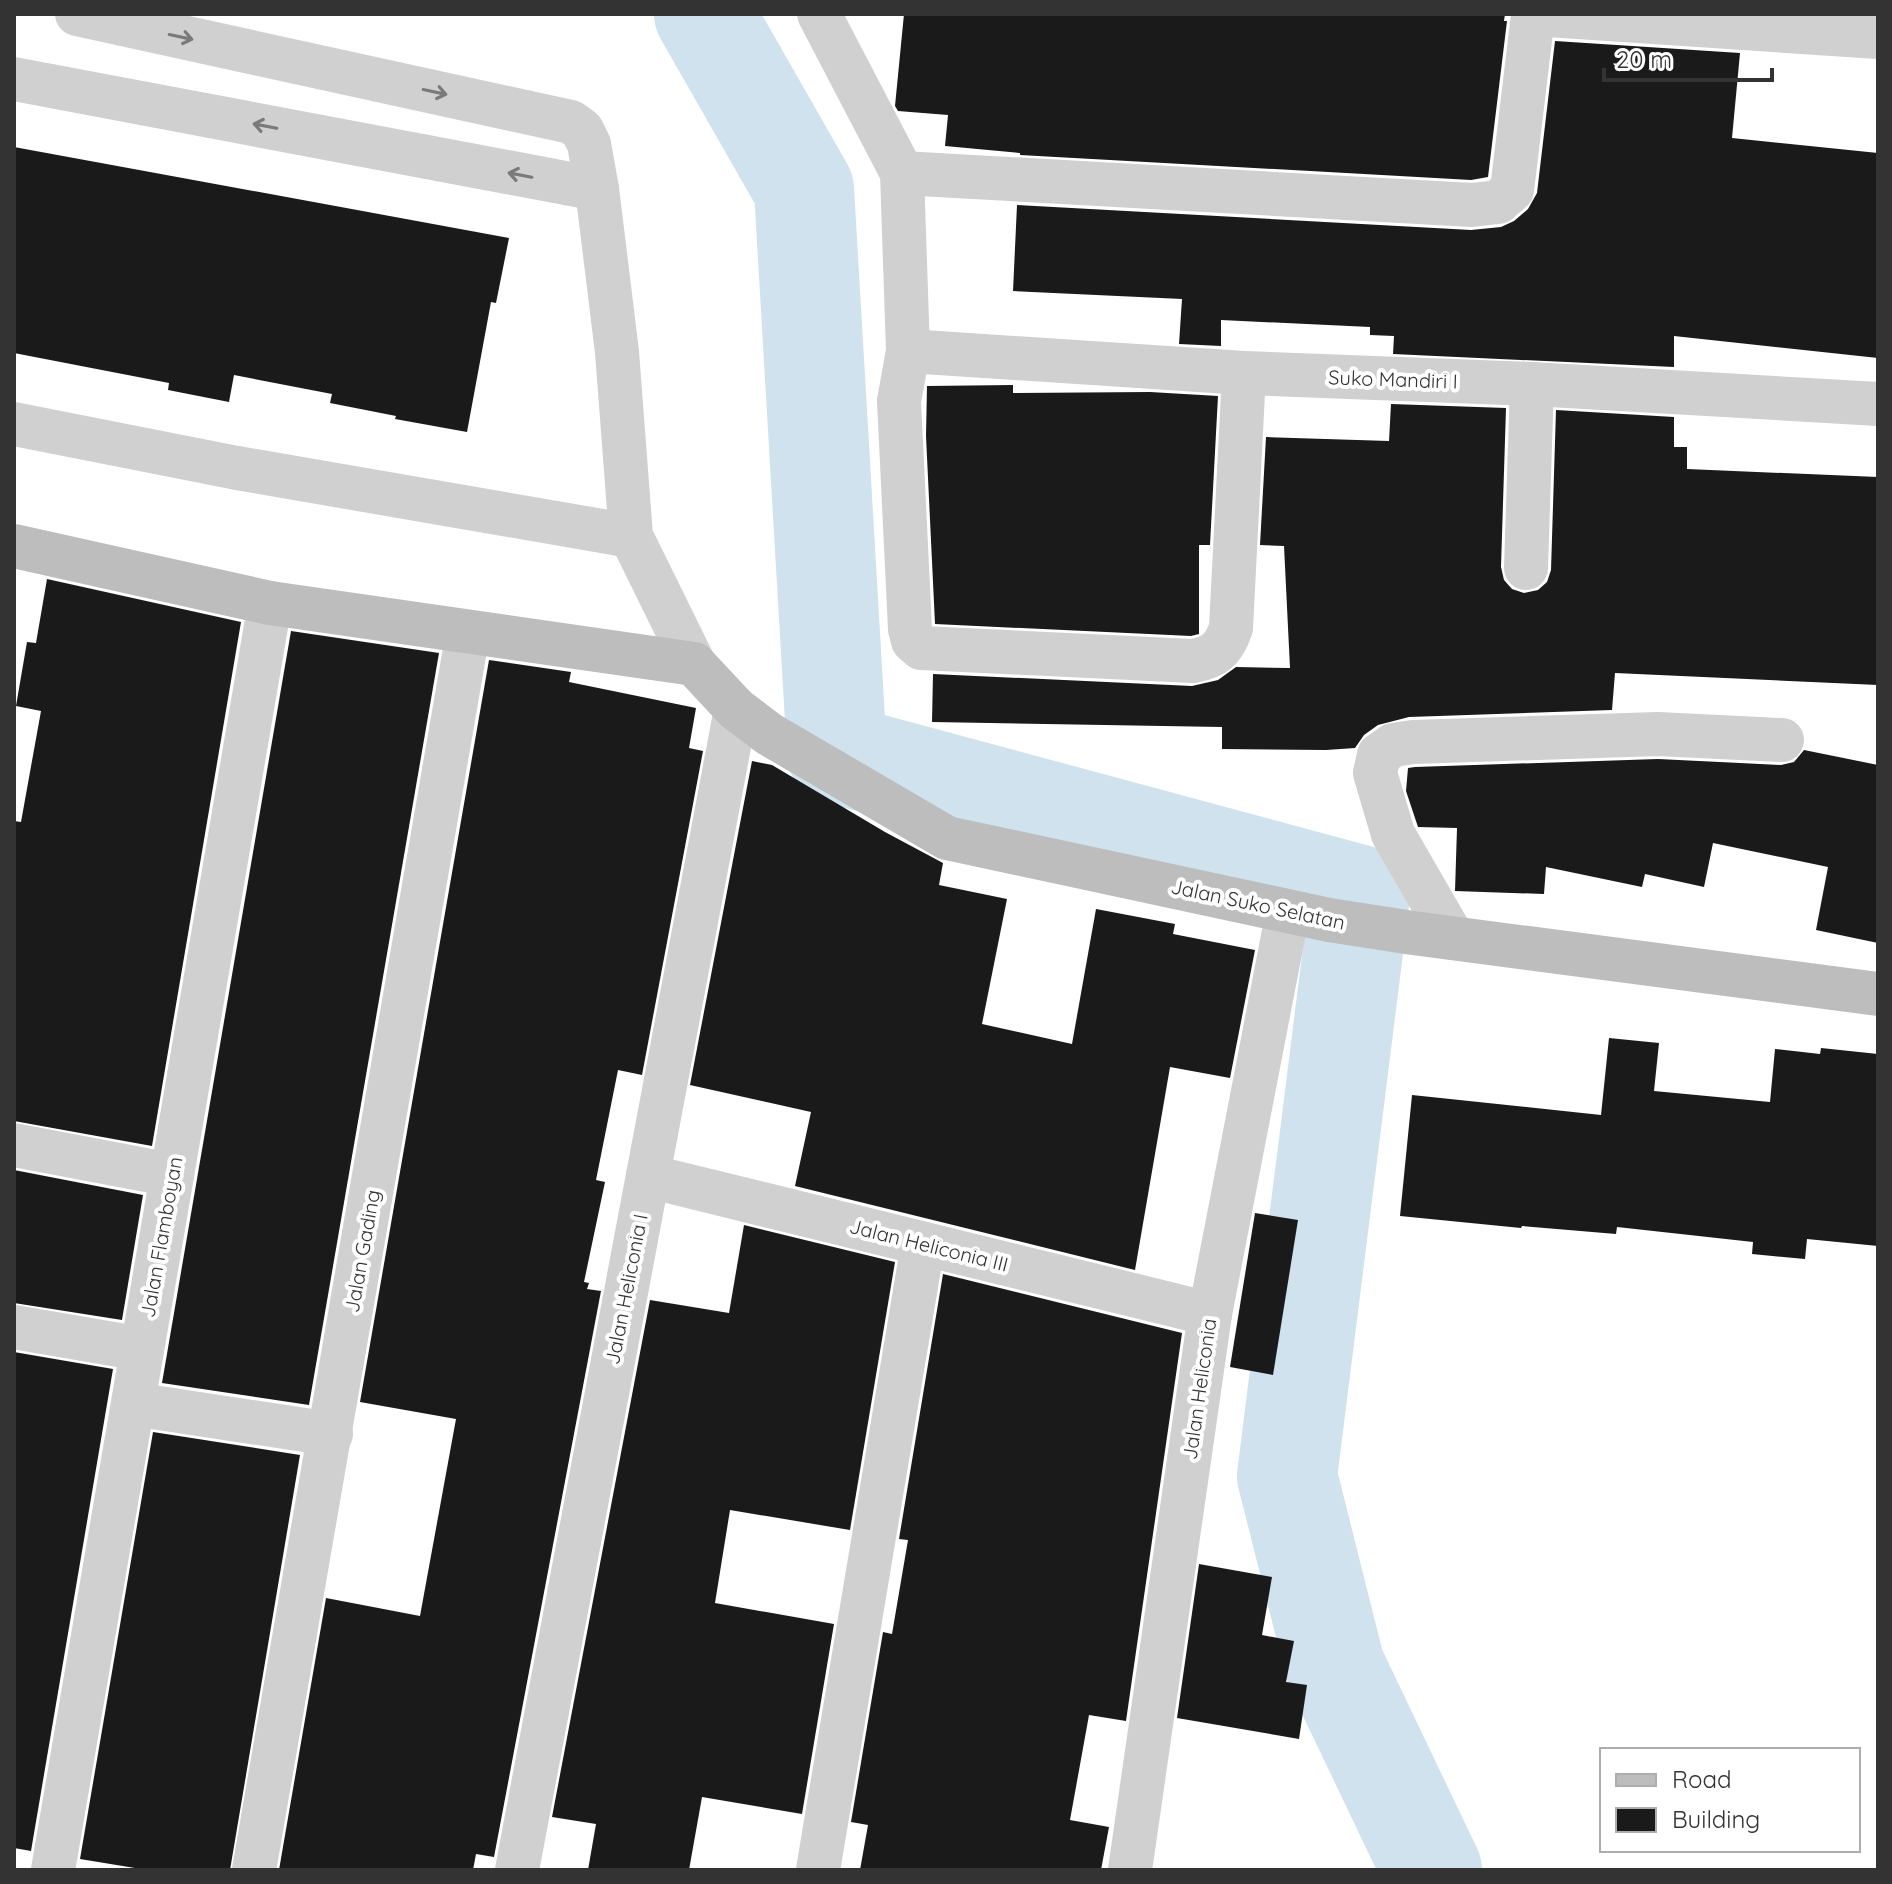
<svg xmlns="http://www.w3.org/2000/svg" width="1892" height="1884" font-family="Quicksand,sans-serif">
<rect width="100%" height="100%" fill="#fff"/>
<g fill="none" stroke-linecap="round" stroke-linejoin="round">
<path stroke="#cfe2ee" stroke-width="100" d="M704 14 804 189 837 754 1360 895 1287 1476 1335 1667 1432 1870"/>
</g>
<g fill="#1a1a1a">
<path d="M904 14H1505L1504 21H1507L1488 177 1471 180 1020 155V153L945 146 948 115 898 111 895 106Z"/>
<path d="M1555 41 1740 53 1732 138 1878 153V358L1674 336V367L1393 354 1394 336 1370 335V327L1221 320V346L1179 344 1182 299 1013 291 1017 205 1471 230 1501 227 1514 221 1528 209 1537 193Z"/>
<path d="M14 147 509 238 496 303 491 302 467 432 395 419 396 416 330 403 332 394 234 375 229 402 168 390 169 383 14 353Z"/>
<path d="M1013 385V393L1150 392 1218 396 1210 545H1199V634L1191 636 935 624 926 436 927 386Z"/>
<path d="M1391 404 1506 408 1501 567 1504 580 1512 589 1524 593 1538 590 1547 582 1551 570 1556 410 1674 417V447H1687V469L1878 477V685L1615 673 1612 710 1409 717 1378 725 1364 735 1355 748 1326 750 1222 749V727L932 722 933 674 1192 686 1218 680 1236 667 1290 668 1284 546 1260 545 1266 437 1389 441Z"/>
<path d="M47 579 241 622 152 1146 14 1121V821L21 822 41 711 16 706 27 642 36 643Z"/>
<path d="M291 631 439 653 309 1405 162 1383Z"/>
<path d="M489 660 571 672 569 682 696 708 689 748 703 751 642 1075 618 1070 596 1180 605 1182 584 1282 589 1283 587 1289 601 1291 494 1857 476 1854 473 1870H279L326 1598 420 1616 456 1419 360 1402Z"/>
<path d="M1804 750 1878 765V943L1816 930 1828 867 1713 843 1704 887 1645 874 1642 887 1546 867 1544 894 1455 891 1457 828 1418 827 1406 791 1408 768 1415 767 1658 759 1781 765 1794 762Z"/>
<path d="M752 761 772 765 885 832 943 863 939 885 1007 899 982 1024 1072 1044 1096 909 1175 924 1173 934 1255 950 1230 1078 1170 1067 1135 1270 795 1186 811 1112 690 1085Z"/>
<path d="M1609 1038 1659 1043 1654 1091 1770 1102 1775 1049 1820 1054 1821 1048 1878 1054V1246L1807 1239 1805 1259 1752 1254 1753 1242 1617 1227 1616 1234 1522 1226 1521 1228 1400 1216 1412 1095 1601 1115Z"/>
<path d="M14 1170 143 1195 122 1320 14 1303Z"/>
<path d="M1255 1213 1298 1220 1273 1375 1230 1367Z"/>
<path d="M744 1225 895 1262 850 1530 730 1510 715 1603 834 1624 802 1814 702 1797 689 1870H588L596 1824 552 1817 650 1300 729 1313Z"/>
<path d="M943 1274 1182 1333 1126 1721 1089 1715 1070 1820 1109 1827 1101 1870H860L868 1825 851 1822 883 1632 892 1634 908 1540 899 1539Z"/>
<path d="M14 1352 113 1369 31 1851 14 1848Z"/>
<path d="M153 1432 300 1455 230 1870H147L80 1859Z"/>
<path d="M1199 1564 1272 1577 1262 1635 1294 1641 1286 1682 1307 1685 1299 1739 1177 1718Z"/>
</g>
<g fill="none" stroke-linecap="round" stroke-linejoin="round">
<g stroke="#d0d0d0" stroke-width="44">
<path d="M77 14 571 122 582 130 589 144 597 189 617 352 631 536 694 664"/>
<path d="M819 14 902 173 908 351 899 401 910 629 913 641 921 648 1193 661C1215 657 1224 649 1231 628L1244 373"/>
<path d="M1533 14 1878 37"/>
<path d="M14 79 597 189"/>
<path d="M902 173 1472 205 1498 202 1512 190 1533 15"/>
<path d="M908 351 1244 373 1532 384 1878 404"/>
<path d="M14 424 237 468 631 536"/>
<path d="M1526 568 1532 384"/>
<path d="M1453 938 1393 834 1375 773 1379 755 1393 745 1413 742 1658 734 1782 740"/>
<path d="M14 1145 172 1175"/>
<path d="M648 1176 1210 1314"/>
<path d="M14 1327 142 1349"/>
<path d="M133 1404 331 1434"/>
<path d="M53 1870 270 603"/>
<path d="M254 1870 468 632"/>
<path d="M517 1870 736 709"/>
<path d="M818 1870 923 1244"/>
<path d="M1130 1870 1210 1314 1288 911"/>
</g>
<path stroke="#bdbdbd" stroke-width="44" d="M14 546 270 603 694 664 736 709 769 734 947 838 1329 920 1413 933 1878 994"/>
</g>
<defs><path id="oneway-shaft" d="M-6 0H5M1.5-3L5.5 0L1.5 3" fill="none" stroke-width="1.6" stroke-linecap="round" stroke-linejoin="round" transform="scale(2)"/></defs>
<g stroke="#7a7a7a">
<use href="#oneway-shaft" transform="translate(181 37) rotate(12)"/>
<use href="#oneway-shaft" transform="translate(435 92) rotate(12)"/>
<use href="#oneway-shaft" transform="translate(265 126) rotate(-169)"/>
<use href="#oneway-shaft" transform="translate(520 175) rotate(-169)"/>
</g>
<g text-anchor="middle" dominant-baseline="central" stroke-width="8" stroke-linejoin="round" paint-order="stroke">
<g font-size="20" fill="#333" stroke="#fff">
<text transform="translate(1393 379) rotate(2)">Suko Mandiri I</text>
<text transform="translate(1258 904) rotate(12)">Jalan Suko Selatan</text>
<text transform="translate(161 1237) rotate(-80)">Jalan Flamboyan</text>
<text transform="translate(929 1245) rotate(14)">Jalan Heliconia III</text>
<text transform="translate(362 1251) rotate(-80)">Jalan Gading</text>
<text transform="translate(626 1289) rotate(-79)">Jalan Heliconia I</text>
<text transform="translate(1199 1389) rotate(-82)">Jalan Heliconia</text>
</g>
</g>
<rect width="1892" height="1884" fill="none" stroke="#333333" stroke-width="32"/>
<rect x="1600" y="1748" width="260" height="104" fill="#ffffff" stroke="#adadad" stroke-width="2"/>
<rect x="1616" y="1774" width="40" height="12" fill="#bdbdbd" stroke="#adadad" stroke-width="2"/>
<text x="1672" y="1788" font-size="24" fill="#333333">Road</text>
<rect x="1616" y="1808" width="40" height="24" fill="#1a1a1a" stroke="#adadad" stroke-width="2"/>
<text x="1672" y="1828" font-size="24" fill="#333333">Building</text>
<path d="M1604 68v12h168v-12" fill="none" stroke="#333333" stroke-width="4"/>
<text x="1616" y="68" font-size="24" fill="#333333" stroke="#ffffff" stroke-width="6" paint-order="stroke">20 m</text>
</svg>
